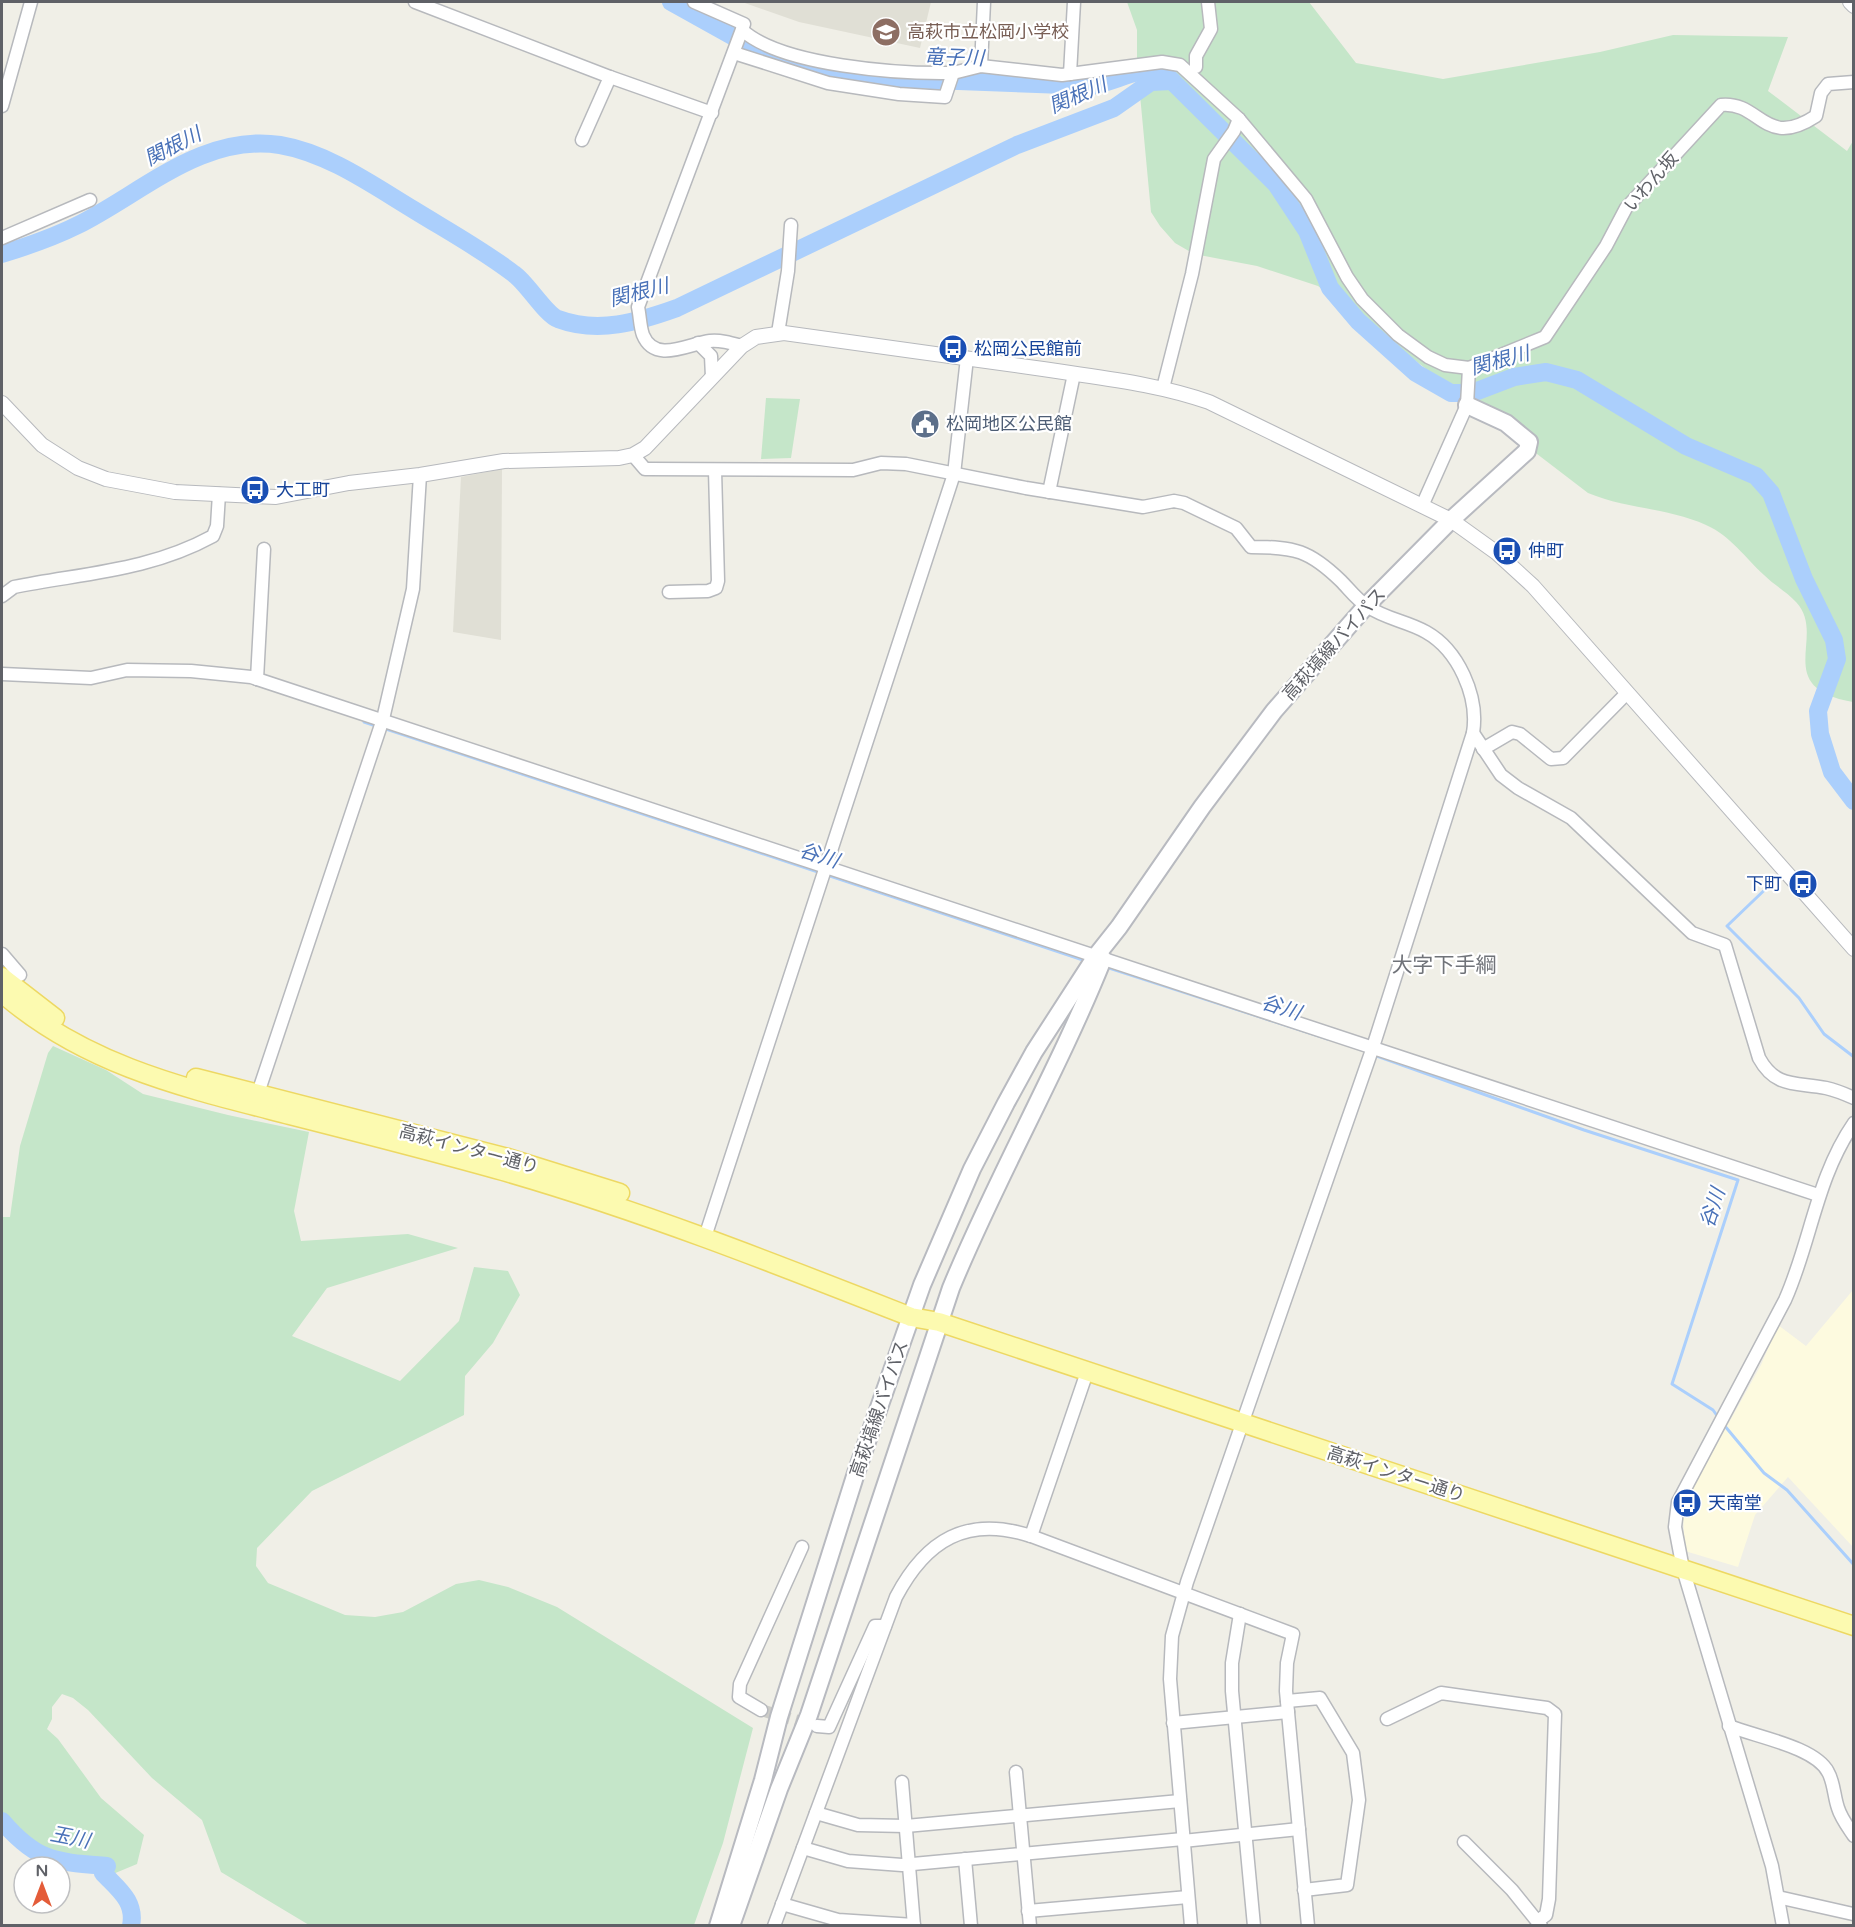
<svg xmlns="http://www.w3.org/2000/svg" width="1855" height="1927" font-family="'Varela Round','Noto Sans JP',sans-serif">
<rect width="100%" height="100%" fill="#f0efe7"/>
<path fill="#fdfadf" d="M1853 1290V1547L1788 1477 1755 1515 1738 1567 1685 1551 1683 1514 1691 1491 1761 1365 1778 1325 1806 1346Z"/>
<g fill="#e0dfd5">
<path d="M742 2H931L920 48 799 22Z"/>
<path d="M502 469 501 640 453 632 461 477Z"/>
</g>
<g fill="#c5e6c9">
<path d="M1127 2H1309L1356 63 1443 79 1600 52 1673 35 1788 37 1768 91 1847 151 1853 141V702C1770 687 1828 636 1796 602 1787 592 1774 585 1764 575 1745 558 1731 536 1706 525 1669 508 1626 509 1588 493L1318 286 1257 266 1194 254 1175 243 1160 226 1151 212 1137 63V30Z"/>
<path d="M766 398 800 399 791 458 761 459Z"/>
<path d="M53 1046 106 1070 143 1094 228 1115 309 1132 294 1211 301 1241 408 1234 458 1248 327 1288 292 1336 400 1381 459 1321 474 1267 508 1271 520 1295 493 1343 465 1376 464 1415 312 1491 257 1548 256 1566 268 1583 345 1615 375 1617 403 1612 456 1584 479 1580 508 1587 557 1607 753 1728 723 1843 694 1925H309L221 1872 202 1820 152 1778 88 1710 73 1698 62 1694 52 1707V1719L47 1729 58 1739 101 1798 144 1835 137 1864 113 1874 82 1872 35 1863 2 1813V1217H10L20 1146 48 1053Z"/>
</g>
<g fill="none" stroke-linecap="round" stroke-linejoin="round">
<g stroke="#abcffc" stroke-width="3">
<path d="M364 722 376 726"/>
<path d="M383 728 821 873"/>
<path d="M827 875 1086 961"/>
<path d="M1777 878 1727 926 1799 998 1824 1034 1854 1057"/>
<path d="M1106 967 1328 1039"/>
<path d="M1374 1055 1584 1130 1738 1180 1672 1384 1713 1410 1718 1417"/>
<path d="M1724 1425 1764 1473 1787 1490 1854 1565"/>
</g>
<g stroke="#abcffc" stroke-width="18">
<path d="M671 2 750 46 805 66 852 77 1092 86C1116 81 1136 69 1160 69L1276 184 1307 231 1330 288 1358 321 1416 373 1451 393H1472L1514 377 1546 372 1577 380 1686 446 1756 476 1771 493 1804 579 1834 640 1837 659 1818 711 1820 734 1832 772 1854 801"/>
<path d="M2 254C28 246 54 237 78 225 142 193 203 133 280 145 328 153 374 186 414 210 448 231 483 250 514 274 527 283 546 315 558 319 598 334 638 322 677 308L1017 145 1114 108 1151 82 1172 81"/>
<path d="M2 1821C37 1862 56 1862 107 1866L103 1873C118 1889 136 1901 131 1926"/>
</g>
<path stroke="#ccccc7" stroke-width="12" stroke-dasharray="12 6" stroke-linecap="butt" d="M761 1710 811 1725"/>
<g stroke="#b7b9bd" stroke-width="15">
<g id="minor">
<path d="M415 2 610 77 712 113"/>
<path d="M694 2 744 24 638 307C640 316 640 327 643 335 655 364 688 344 710 341 721 340 731 343 742 346"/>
<path d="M742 30C782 66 899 74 953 73"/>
<path d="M734 53 828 83 899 94 945 97 953 73 981 66 1062 75 1162 62 1180 65 1239 119 1306 199 1347 277 1362 299 1398 335 1428 357 1445 365 1469 368 1545 337 1606 246 1626 208 1721 105C1761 101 1764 150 1816 116L1821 93 1828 84 1854 82"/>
<path d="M981 66 984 2"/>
<path d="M1196 67V56L1211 29 1208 2"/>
<path d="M1070 74 1074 2"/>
<path d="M2 106 31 2"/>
<path d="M582 140 610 77"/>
<path d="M2 238 90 200"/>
<path d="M778 333 788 271 791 225"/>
<path d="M698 343 711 356 712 377"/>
<path d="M1163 388 1192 274 1214 159 1234 131 1239 119"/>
<path d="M633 455 645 469H649L853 470 881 463 906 464 1026 488 1143 507 1174 501 1184 503 1236 528 1251 547C1295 547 1309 550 1341 581 1349 589 1357 600 1367 606 1385 619 1407 621 1426 632 1458 650 1479 696 1473 733L1373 1047 1187 1582 1172 1636 1170 1679 1191 1926"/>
<path d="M1049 492 1074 374"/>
<path d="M1422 506 1467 405 1469 368"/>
<path d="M669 592 708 591 716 588 718 581 715 470"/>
<path d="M2 596 14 587C84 573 149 571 213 536L217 526 219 494"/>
<path d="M2 674 91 678 127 670 191 671 251 677 1818 1195"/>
<path d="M257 679 264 549"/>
<path d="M1473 733 1501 775 1518 788 1571 818 1692 933 1725 945 1759 1058C1776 1089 1797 1082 1826 1088 1835 1090 1845 1094 1854 1098"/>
<path d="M1483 749 1512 732 1520 734 1551 759 1563 758 1627 693"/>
<path d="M2 954 20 975"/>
<path d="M258 1093 383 719 413 589 420 475"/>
<path d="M705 1237 954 474 967 358"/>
<path d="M1031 1536 1087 1372"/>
<path d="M1240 1614 1232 1663V1691L1254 1926"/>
<path d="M1287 1701 1320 1698 1353 1753 1359 1800 1347 1885 1304 1890"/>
<path d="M761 1710 739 1697 740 1684 802 1547"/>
<path d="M1387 1719 1441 1693 1547 1708 1555 1714 1549 1899 1546 1915 1539 1920"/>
<path d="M1173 1723 1288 1712"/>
<path d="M817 1726 829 1727 875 1626H885"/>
<path d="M1729 1726C1757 1737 1815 1747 1828 1772 1834 1782 1834 1797 1838 1808 1841 1818 1848 1827 1854 1836"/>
<path d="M1016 1772 1030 1926"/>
<path d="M902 1782 914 1926"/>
<path d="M816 1813 858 1825 906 1826 1180 1801"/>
<path d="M1183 1841 1299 1829"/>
<path d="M1464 1842 1512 1890 1541 1926"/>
<path d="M803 1848 848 1861 902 1865 1183 1839"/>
<path d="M965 1859 971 1926"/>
<path d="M1778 1897 1853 1914"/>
<path d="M782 1904 838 1920 914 1925"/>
<path d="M1028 1911 1188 1897"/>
<path d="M774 1926 896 1597C926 1540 967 1515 1031 1536L1293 1634 1287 1663 1286 1691 1308 1926"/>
<path d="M1783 1926 1772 1866 1683 1569 1675 1527 1678 1502 1785 1300C1811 1242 1816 1178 1854 1123"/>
</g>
</g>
<g stroke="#b7b9bd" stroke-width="16">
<g id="tertiary">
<path d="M1850 2 1854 6"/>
<path d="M2 403 42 445 78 468 106 479 175 492 276 497 349 483 420 475 504 461 619 458 633 455 645 448 742 346 756 337 784 333C870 345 957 357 1043 369 1099 378 1155 383 1209 402L1451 520 1497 553 1533 586 1854 949"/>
</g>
</g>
<g stroke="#b8bac0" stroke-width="20">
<g id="secondary">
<path d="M718 1926 763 1780 779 1717 856 1473 922 1285 972 1169 1006 1103 1034 1052 1096 956 1119 927 1202 807 1274 711 1366 606 1451 520 1527 451 1529 442 1506 423 1467 405"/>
<path d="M731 1926 779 1789 809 1715 951 1288C997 1176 1058 1071 1103 959"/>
</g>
</g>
<g stroke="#edd863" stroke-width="21">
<g id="primary">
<path d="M2 977 55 1018"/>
<path d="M2 993C86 1066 185 1088 290 1115 361 1133 432 1151 503 1171 642 1211 776 1264 911 1317L939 1322 1854 1626"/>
<path d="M196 1078 508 1158 620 1193"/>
</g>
</g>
<use href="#minor" stroke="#fff" stroke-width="12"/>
<use href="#tertiary" stroke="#fff" stroke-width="14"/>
<use href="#secondary" stroke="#fff" stroke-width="16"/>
<use href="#primary" stroke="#fcfab0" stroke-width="18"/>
</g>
<defs>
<g id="school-disc" transform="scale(1.5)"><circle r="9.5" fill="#8d6e63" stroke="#fff"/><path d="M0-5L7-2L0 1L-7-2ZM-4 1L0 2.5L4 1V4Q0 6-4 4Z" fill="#fff"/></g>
<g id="bus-disc" transform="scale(1.5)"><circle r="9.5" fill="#1a4fb4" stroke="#fff"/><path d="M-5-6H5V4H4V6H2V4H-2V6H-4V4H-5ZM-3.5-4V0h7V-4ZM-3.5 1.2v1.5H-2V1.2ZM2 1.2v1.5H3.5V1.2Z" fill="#fff"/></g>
<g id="civic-disc" transform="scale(1.5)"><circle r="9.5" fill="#5c6f8a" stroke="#fff"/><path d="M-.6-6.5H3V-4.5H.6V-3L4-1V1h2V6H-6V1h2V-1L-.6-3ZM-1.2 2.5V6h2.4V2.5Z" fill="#fff"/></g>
</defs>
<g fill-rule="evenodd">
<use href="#school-disc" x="886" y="32"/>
<use href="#bus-disc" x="953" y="349"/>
<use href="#civic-disc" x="925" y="424"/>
<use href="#bus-disc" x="255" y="490"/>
<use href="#bus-disc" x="1507" y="551"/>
<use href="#bus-disc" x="1803" y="884"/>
<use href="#bus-disc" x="1687" y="1503"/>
</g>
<g text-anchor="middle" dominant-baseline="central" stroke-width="4.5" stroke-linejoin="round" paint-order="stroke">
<g font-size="18" fill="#785e54" stroke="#fff" text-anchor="start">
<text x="907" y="32">高萩市立松岡小学校</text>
</g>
<g font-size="18" fill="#5f6167" stroke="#fff">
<text transform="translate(1651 182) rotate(-49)">いわん坂</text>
<text transform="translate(1334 644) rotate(-48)">高萩塙線バイパス</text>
<text transform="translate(469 1149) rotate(15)">高萩インター通り</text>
<text transform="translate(879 1409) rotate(-71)">高萩塙線バイパス</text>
<text transform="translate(1396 1474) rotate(18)">高萩インター通り</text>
</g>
<g font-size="18" fill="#164399" stroke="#fff" text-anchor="start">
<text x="974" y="349">松岡公民館前</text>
<text x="276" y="490">大工町</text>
<text x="1528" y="551">仲町</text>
<text x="1782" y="884" text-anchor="end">下町</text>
<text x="1708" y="1503">天南堂</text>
</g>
<g font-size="18" fill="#4e5e75" stroke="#fff" text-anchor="start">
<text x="946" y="424">松岡地区公民館</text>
</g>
<g font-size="20" font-style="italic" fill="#4a72b8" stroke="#fff">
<text transform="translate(954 58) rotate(2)">竜子川</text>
<text transform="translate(1078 96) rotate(-23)">関根川</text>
<text transform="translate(173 147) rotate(-27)">関根川</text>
<text transform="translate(639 293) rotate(-14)">関根川</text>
<text transform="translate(1500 361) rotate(-15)">関根川</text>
<text transform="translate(819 856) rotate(18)">谷川</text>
<text transform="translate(1281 1008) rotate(18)">谷川</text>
<text transform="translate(1713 1208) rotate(-72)">谷川</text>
<text transform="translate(70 1838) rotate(11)">玉川</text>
</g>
<g font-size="21" fill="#707379" stroke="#fff">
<text x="1444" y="965">大字下手綱</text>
</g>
</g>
<rect width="1855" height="1927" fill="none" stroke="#5f6167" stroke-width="6"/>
<g transform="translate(42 1885)"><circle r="28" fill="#ffffff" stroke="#bfc0c2" stroke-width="1.5"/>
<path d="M0-4.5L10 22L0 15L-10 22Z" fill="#e45c39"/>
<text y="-9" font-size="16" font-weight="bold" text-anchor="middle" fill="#5f6167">N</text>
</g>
</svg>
